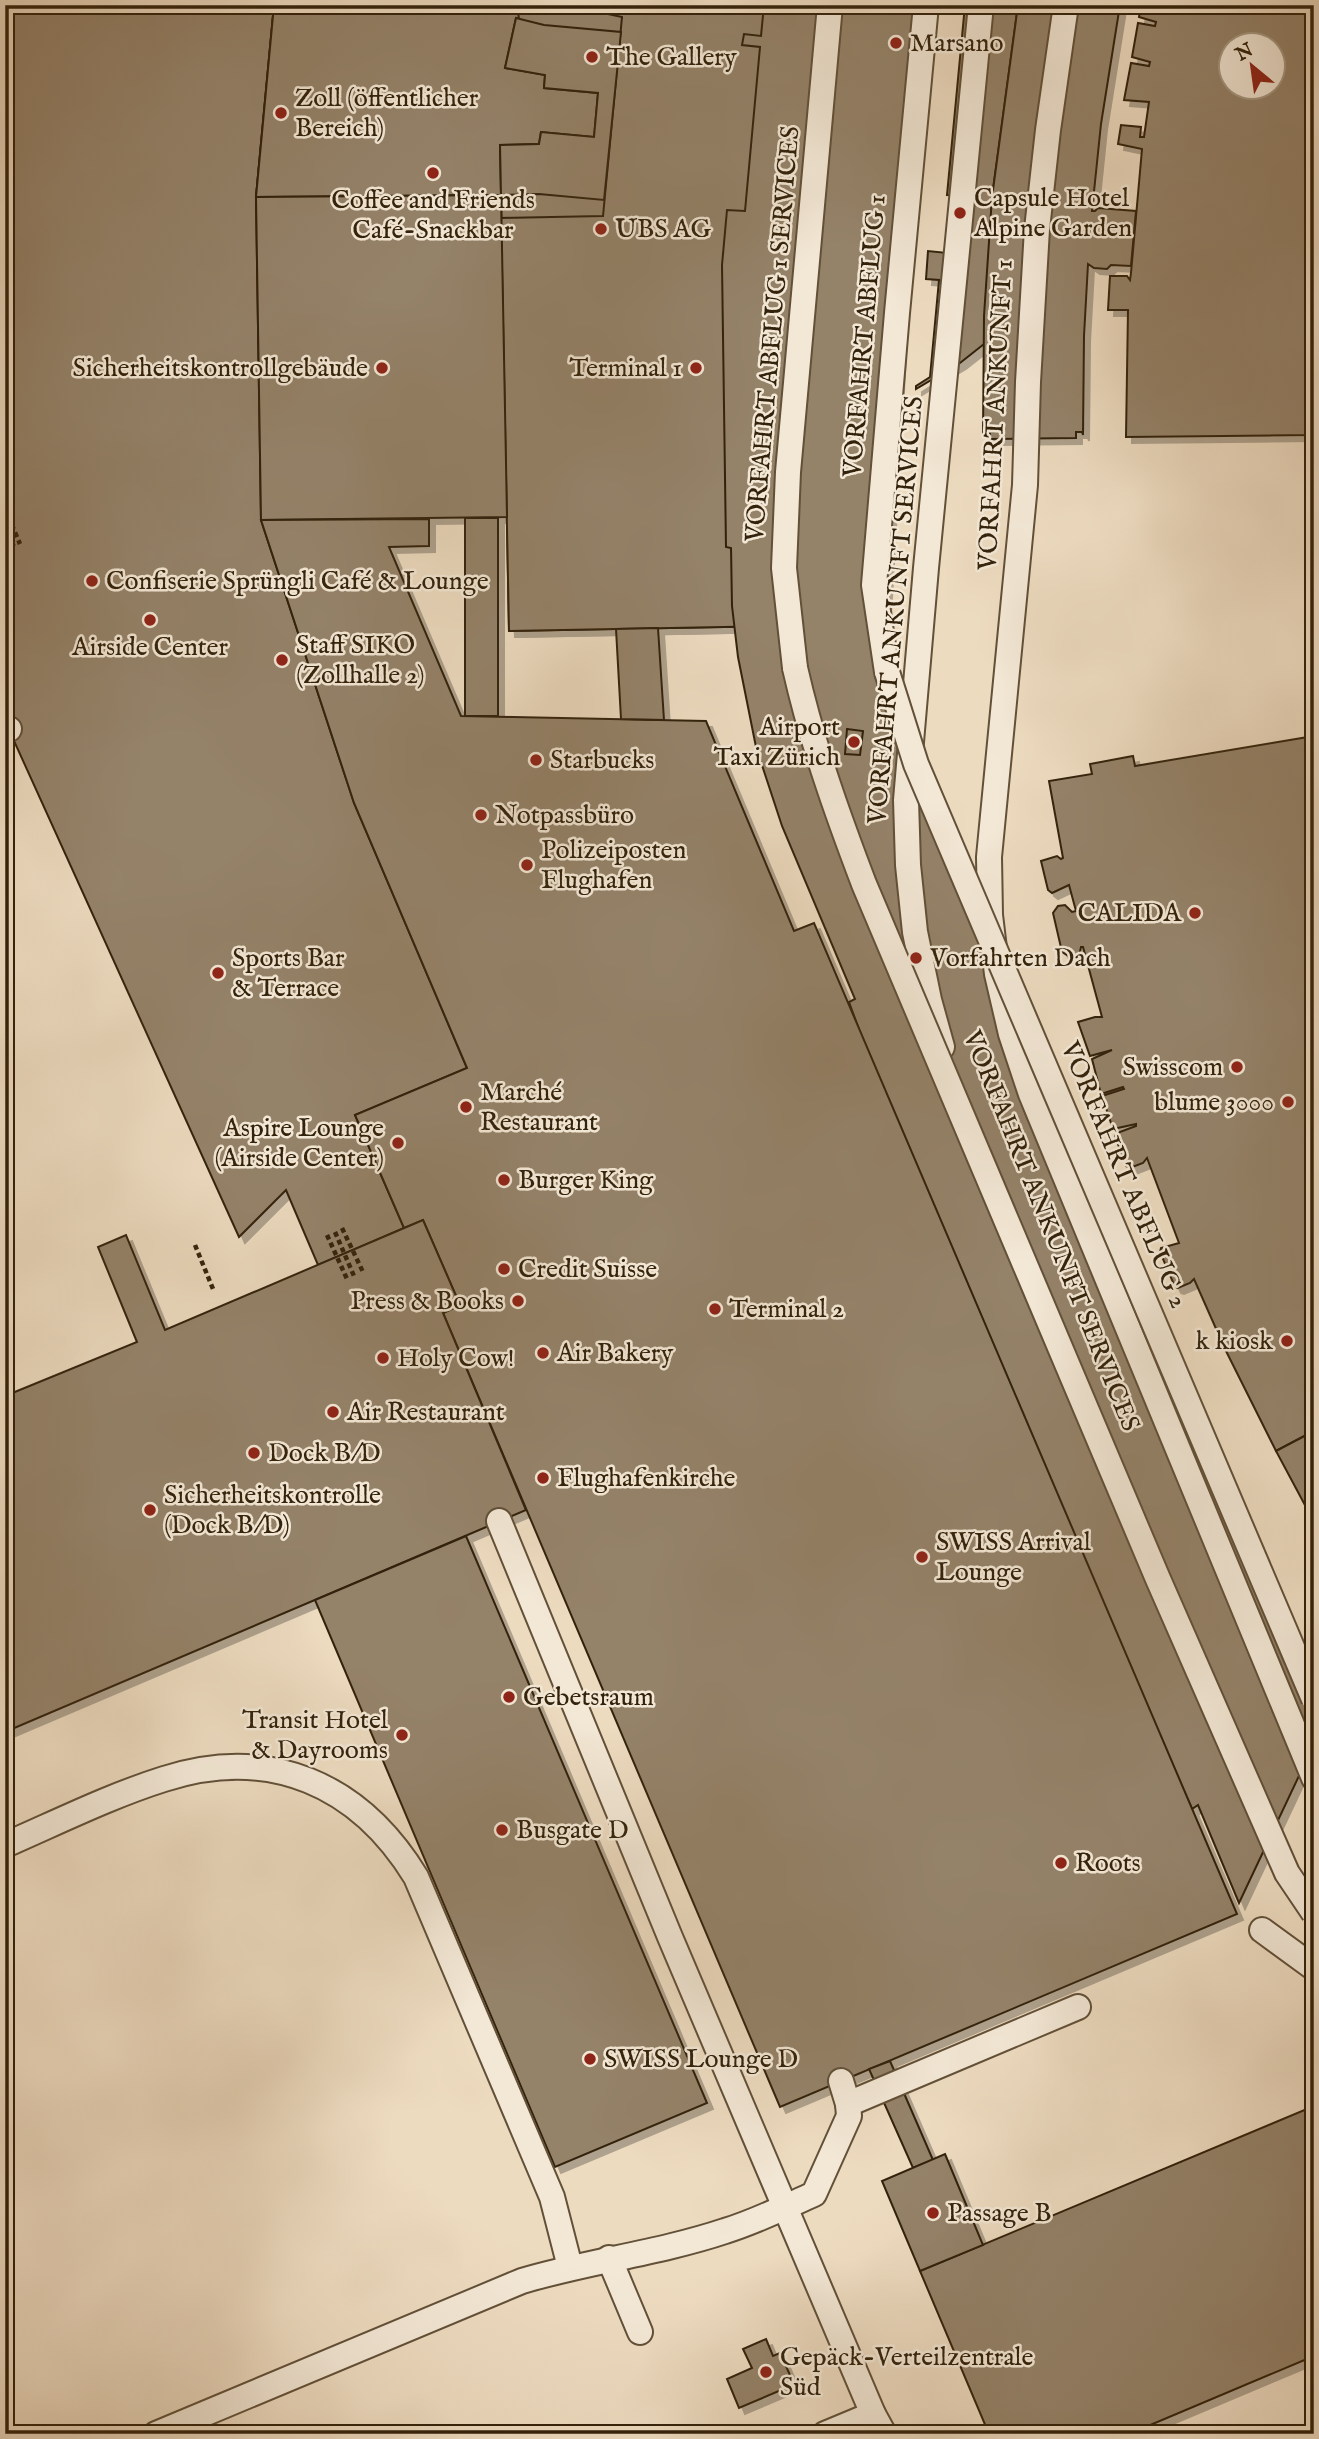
<svg xmlns="http://www.w3.org/2000/svg" width="1319" height="2439" font-family="'IM FELL English',serif">
<defs>
<filter id="shadow"><feDropShadow dx="6" dy="6" stdDeviation="0" flood-color="#0004"/></filter>
</defs>
<rect width="100%" height="100%" fill="#eddbc0"/>
<filter id="stains"><feTurbulence type="fractalNoise" baseFrequency=".00286" numOctaves="4"/><feColorMatrix values="0 0 0 0 .2 0 0 0 0 .09 0 0 0 0 .02 0 0 0 .5 -.17"/></filter>
<radialGradient id="worn" r=".72"><stop offset=".6" stop-color="#630" stop-opacity="0"/><stop offset="1" stop-color="#630" stop-opacity=".3"/></radialGradient>
<g fill="#948269" stroke="#33220b" stroke-width="2" fill-rule="evenodd" filter="url(#shadow)">
<path d="M5 5H274L256 197 261 520 354 803 467 1068 355 1115 404 1228 318 1265 286 1190 239 1237 5 721Z"/>
<path d="M274 5H922L863 625 810 626V621H772V626L509 631 501 195 256 197Z"/>
<path d="M274 5H487L518 12 519 19 516 18 505 68 545 75 544 88 598 93 594 137 541 132 539 144 500 145 501 195 256 197Z"/>
<path d="M566 5H922L863 625 810 626V621H772V626L509 631 501 218 603 216 622 17Z"/>
<path d="M764 5H920L882 660 1314 1711V1744L1239 1903 1198 1805 1192 1809 1170 1760 861 1035 849 1002 855 999 782 826 756 747 738 657 732 606 731 548 726 547 722 265 727 210 745 211 760 47 742 45 744 34 761 36Z"/>
<path d="M965 5H1018L992 197 984 344 960 363 916 389V386L930 377 939 280 926 279 928 251 957 254 963 196 947 195Z"/>
<path d="M1018 5H1120L1101 124 1092 211H1095L1098 208 1136 211 1131 266 1111 265 1107 269 1094 268 1088 264 1084 336 1083 435 1082 432H1076V438L990 439V434L983 435 984 316 992 197Z"/>
<path d="M1141 5H1314V435L1126 437 1128 310H1108L1110 276H1127L1130 280 1131 273 1142 149 1118 144 1121 125 1141 127 1140 137H1144L1149 102 1124 100 1131 63 1149 66 1150 62 1132 57 1138 23 1155 26 1156 22 1139 17ZM1232 46H1274V88H1232Z"/>
<path d="M516 18 544 25 621 32 604 200 539 194 501 195 500 145 539 144 541 132 594 137 598 93 544 88 545 75 505 68Z"/>
<path d="M501 195 507 517 261 520 256 197Z"/>
<rect x="465" y="518" width="33" height="198"/>
<path d="M429 519V546L389 547 461 716 706 721 794 931 814 923 1237 1914 780 2107 443 1313 460 1305 423 1220 404 1228 355 1115 467 1068 354 803 261 520Z"/>
<path d="M658 628 664 720 621 719 616 629Z"/>
<path d="M847 729 863 731 860 755 845 754Z"/>
<path d="M1314 736V1431L1276 1451 1225 1349 1194 1279 1190 1283 1178 1288 1175 1287 1160 1252 1161 1248 1179 1243 1147 1158 1143 1163 1130 1168 1126 1166 1115 1136 1117 1133 1136 1126V1124L1113 1129 1102 1096 1124 1089 1123 1087 1101 1094 1092 1059 1112 1050 1090 1056 1078 1022 1095 1017H1102L1083 947H1081L1079 956 1073 959 1062 952 1053 913 1058 906 1065 905 1072 912 1076 911 1069 885 1052 893 1048 890 1041 861 1057 856 1061 859 1063 858 1049 781 1092 774 1090 764 1133 756 1135 766Z"/>
<path d="M423 1220 460 1305 443 1313 526 1510 5 1732V1396L137 1342 98 1247 126 1235 165 1330Z"/>
<path d="M1314 1431V1522L1276 1451Z"/>
<path d="M466 1536 707 2103 555 2167 315 1600Z"/>
<path d="M890 2061 933 2160 913 2168 869 2069Z"/>
<path d="M1314 2106V2356L1129 2434H989L920 2271Z"/>
<path d="M945 2154 983 2245 920 2271 882 2181Z"/>
<path d="M766 2339 773 2356 780 2353 790 2375 782 2378 786 2388 739 2408 727 2379 752 2368 743 2349Z"/>
</g>
<g fill="none" stroke-linecap="round" stroke-linejoin="round">
<g stroke="#625038" stroke-width="28">
<g id="service">
<path d="M1066 5 1048 130 1037 229 1028 382 1025 485 989 857 990 915 997 974 1011 1034 1031 1094 1314 1778"/>
<path d="M795 668 784 568 788 472 830 5"/>
<path d="M887 672 874 585 897 313 926 5"/>
<path d="M5 730 9 729"/>
<path d="M942 1047 929 1000 915 932 908 865 906 800 926 568 981 5"/>
<path d="M499 1521 670 1937 873 2414 884 2434"/>
<path d="M5 1845C58 1822 110 1796 164 1779 270 1745 359 1784 416 1877L552 2197 570 2267"/>
<path d="M1262 1930 1314 1968"/>
<path d="M848 2104 1078 2007"/>
<path d="M609 2258 640 2332"/>
<path d="M156 2434 522 2281C589 2261 659 2253 725 2231 755 2222 785 2207 814 2194L849 2116 848 2104 841 2081"/>
<path d="M825 2434 873 2414"/>
</g>
</g>
<g stroke="#33220b" stroke-width="4.5" stroke-dasharray="5 3.5" stroke-linecap="butt">
<path d="M5 509 20 544"/>
<path d="M5 526 14 547"/>
<path d="M5 546 7 551"/>
<path d="M342 1228 363 1272"/>
<path d="M335 1232 354 1276"/>
<path d="M327 1235 347 1279"/>
<path d="M195 1245 213 1289"/>
</g>
<use href="#service" stroke="#f3e8d6" stroke-width="24"/>
<g stroke="#625038" stroke-width="28" stroke-linecap="butt">
<g id="service-bridge">
<path d="M795 668C812 743 837 813 864 884L1158 1579 1287 1873 1314 1913"/>
<path d="M887 672 916 764 1314 1699"/>
</g>
</g>
<use href="#service-bridge" stroke="#f3e8d6" stroke-width="24"/>
</g>
<g fill="#8f2418" stroke="#f3e8d6" stroke-width="2.5">
<circle cx="896" cy="43" r="7"/>
<circle cx="592" cy="57" r="7"/>
<circle cx="281" cy="113" r="7"/>
<circle cx="433" cy="173" r="7"/>
<circle cx="960" cy="213" r="7"/>
<circle cx="601" cy="229" r="7"/>
<circle cx="382" cy="368" r="7"/>
<circle cx="696" cy="368" r="7"/>
<circle cx="92" cy="581" r="7"/>
<circle cx="150" cy="620" r="7"/>
<circle cx="282" cy="660" r="7"/>
<circle cx="854" cy="742" r="7"/>
<circle cx="536" cy="760" r="7"/>
<circle cx="481" cy="815" r="7"/>
<circle cx="527" cy="865" r="7"/>
<circle cx="1195" cy="913" r="7"/>
<circle cx="916" cy="958" r="7"/>
<circle cx="218" cy="973" r="7"/>
<circle cx="1237" cy="1067" r="7"/>
<circle cx="1288" cy="1102" r="7"/>
<circle cx="466" cy="1107" r="7"/>
<circle cx="398" cy="1143" r="7"/>
<circle cx="504" cy="1180" r="7"/>
<circle cx="504" cy="1269" r="7"/>
<circle cx="518" cy="1301" r="7"/>
<circle cx="715" cy="1309" r="7"/>
<circle cx="1287" cy="1341" r="7"/>
<circle cx="543" cy="1353" r="7"/>
<circle cx="383" cy="1358" r="7"/>
<circle cx="333" cy="1412" r="7"/>
<circle cx="254" cy="1453" r="7"/>
<circle cx="543" cy="1478" r="7"/>
<circle cx="150" cy="1510" r="7"/>
<circle cx="922" cy="1557" r="7"/>
<circle cx="509" cy="1697" r="7"/>
<circle cx="402" cy="1735" r="7"/>
<circle cx="502" cy="1830" r="7"/>
<circle cx="1061" cy="1863" r="7"/>
<circle cx="590" cy="2059" r="7"/>
<circle cx="933" cy="2213" r="7"/>
<circle cx="766" cy="2372" r="7"/>
</g>
<g text-anchor="middle" dominant-baseline="central" stroke-width="5" stroke-linejoin="round" paint-order="stroke">
<g font-size="26" fill="#33220b" stroke="#f3e8d6" text-anchor="start">
<text x="910" y="43">Marsano</text>
<text x="606" y="57">The Gallery</text>
<text x="295" y="98">Zoll (öffentlicher<tspan x="295" dy="30">Bereich)</tspan></text>
<text x="974" y="198">Capsule Hotel<tspan x="974" dy="30">Alpine Garden</tspan></text>
<text x="433" y="200" text-anchor="middle">Coffee and Friends<tspan x="433" dy="30">Café-Snackbar</tspan></text>
<text x="615" y="229">UBS AG</text>
<text x="368" y="368" text-anchor="end">Sicherheitskontrollgebäude</text>
<text x="682" y="368" text-anchor="end">Terminal 1</text>
<text x="106" y="581">Confiserie Sprüngli Café &amp; Lounge</text>
<text x="296" y="645">Staff SIKO<tspan x="296" dy="30">(Zollhalle 2)</tspan></text>
<text x="150" y="647" text-anchor="middle">Airside Center</text>
<text x="840" y="727" text-anchor="end">Airport<tspan x="840" dy="30">Taxi Zürich</tspan></text>
<text x="550" y="760">Starbucks</text>
<text x="495" y="815">Notpassbüro</text>
<text x="541" y="850">Polizeiposten<tspan x="541" dy="30">Flughafen</tspan></text>
<text x="1181" y="913" text-anchor="end">CALIDA</text>
<text x="232" y="958">Sports Bar<tspan x="232" dy="30">&amp; Terrace</tspan></text>
<text x="930" y="958">Vorfahrten Dach</text>
<text x="1223" y="1067" text-anchor="end">Swisscom</text>
<text x="480" y="1092">Marché<tspan x="480" dy="30">Restaurant</tspan></text>
<text x="1274" y="1102" text-anchor="end">blume 3000</text>
<text x="384" y="1128" text-anchor="end">Aspire Lounge<tspan x="384" dy="30">(Airside Center)</tspan></text>
<text x="518" y="1180">Burger King</text>
<text x="518" y="1269">Credit Suisse</text>
<text x="504" y="1301" text-anchor="end">Press &amp; Books</text>
<text x="729" y="1309">Terminal 2</text>
<text x="1273" y="1341" text-anchor="end">k kiosk</text>
<text x="557" y="1353">Air Bakery</text>
<text x="397" y="1358">Holy Cow!</text>
<text x="347" y="1412">Air Restaurant</text>
<text x="268" y="1453">Dock B/D</text>
<text x="557" y="1478">Flughafenkirche</text>
<text x="164" y="1495">Sicherheitskontrolle<tspan x="164" dy="30">(Dock B/D)</tspan></text>
<text x="936" y="1542">SWISS Arrival<tspan x="936" dy="30">Lounge</tspan></text>
<text x="523" y="1697">Gebetsraum</text>
<text x="388" y="1720" text-anchor="end">Transit Hotel<tspan x="388" dy="30">&amp; Dayrooms</tspan></text>
<text x="516" y="1830">Busgate D</text>
<text x="1075" y="1863">Roots</text>
<text x="604" y="2059">SWISS Lounge D</text>
<text x="947" y="2213">Passage B</text>
<text x="780" y="2357">Gepäck-Verteilzentrale<tspan x="780" dy="30">Süd</tspan></text>
</g>
<g font-size="26" fill="#33220b" stroke="#f3e8d6">
<text transform="translate(773 334) rotate(-85)">VORFAHRT ABFLUG 1 SERVICES</text>
<text transform="translate(865 336) rotate(-85)">VORFAHRT ABFLUG 1</text>
<text transform="translate(996 415) rotate(-87)">VORFAHRT ANKUNFT 1</text>
<text transform="translate(896 610) rotate(-85)">VORFAHRT ANKUNFT SERVICES</text>
<text transform="translate(1124 1175) rotate(67)">VORFAHRT ABFLUG 2</text>
<text transform="translate(1051 1231) rotate(68)">VORFAHRT ANKUNFT SERVICES</text>
</g>
</g>
<rect width="1319" height="2439" fill="none" stroke="#eddbc0" stroke-width="28"/>
<rect x="7" y="7" width="1305" height="2425" fill="none" stroke="#33220b" stroke-width="3.5"/>
<rect x="14" y="14" width="1291" height="2411" fill="none" stroke="#33220b" stroke-width="2"/>
<g transform="translate(1252 66) rotate(331)"><circle r="33" fill="#f3e8d6" stroke="#a69985" stroke-width="2"/>
<path d="M0-5L12 26L0 18L-12 26Z" fill="#8f2418"/>
<text y="-10" font-size="19" font-weight="bold" text-anchor="middle" fill="#33220b">N</text>
</g>
<rect width="100%" height="100%" filter="url(#stains)"/>
<rect width="100%" height="100%" fill="url(#worn)"/>
</svg>
